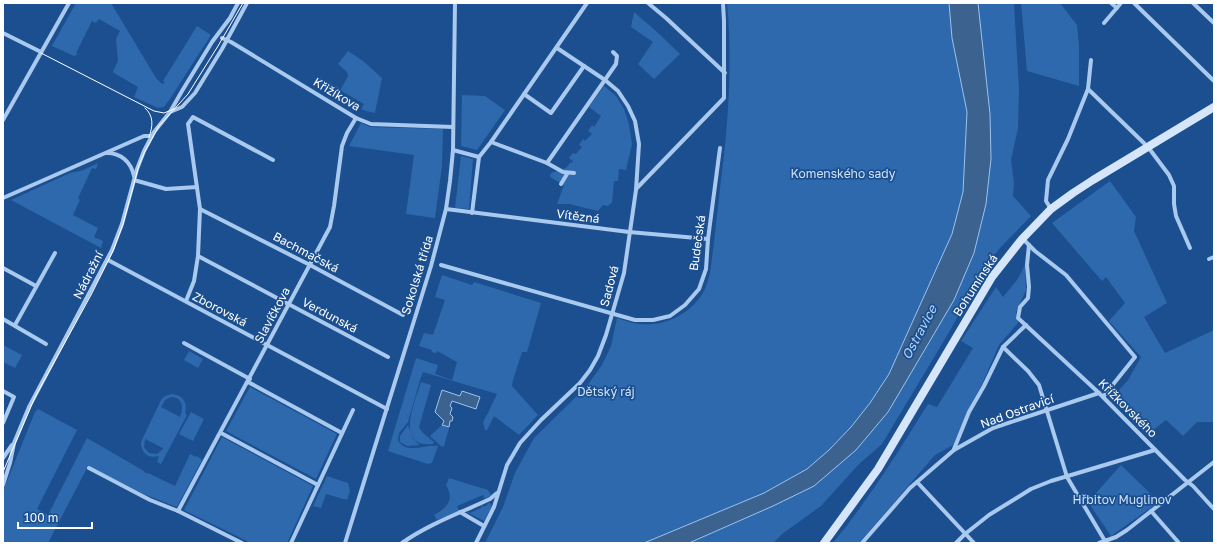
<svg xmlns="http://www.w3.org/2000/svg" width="1217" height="546" font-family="'Golos Text',sans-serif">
<rect width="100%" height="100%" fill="#1b4f8f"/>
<g fill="#2e69ad" fill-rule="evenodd">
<path d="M76 3H111L156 78 162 84 165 83 163 81 197 26 211 35 170 99 164 107 158 108 134 97 138 87 114 73 113 71 118 61 116 39 120 31 99 19 96 23 92 21 76 53 78 54 74 56 52 46Z"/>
<path d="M727 3H949L952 38 967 112 963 192 952 234 889 374 870 403 851 427 829 450 807 469 764 493 644 543H485L503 507 515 473 534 438 586 387 602 365 611 346 617 318C624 320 631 323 638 324 662 327 687 316 701 296 706 289 708 280 710 273 714 245 717 216 720 188 728 127 733 65 727 3Z"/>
<path d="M978 3H1014L1019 89 1018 128 1011 160 1014 184 1013 196 1031 216 1000 248 987 264 948 334 882 444 859 464 821 506 782 534 773 543H689L773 506 856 450 888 412 954 300 974 253 986 204 991 159 990 114Z"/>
<path d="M1021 3H1060L1077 25 1079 46V86L1027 71Z"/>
<path d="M634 12 656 31 680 54 654 79 638 64 653 42 631 27Z"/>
<path d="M348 51 363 61 382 78 375 113 366 111 361 109 364 104 338 89 333 95 315 84 319 77 341 89 348 76 347 72 338 64Z"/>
<path d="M604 86 616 96 624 109 629 124 632 144 626 170 619 169 618 181H614L612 203 607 206 603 205 598 211 569 204H557L564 185 550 177 551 173 566 168 570 163H571L573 161 569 158 573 153 576 154 580 149H581L582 147 579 145 583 139 585 141 592 134 588 131 592 125 594 127 601 116 589 107Z"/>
<path d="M462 95 485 96 505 110 477 150 461 146Z"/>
<path d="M361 123 370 127 443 129 442 166 435 218 406 214 414 155 349 146Z"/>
<path d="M461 156 473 159 469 209 455 208Z"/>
<path d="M98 163 96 169 92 168 78 198 80 200 73 215 98 228 94 237 103 241 101 248 11 200 70 173 81 171Z"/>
<path d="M1110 181 1136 217 1134 231 1167 303 1144 317 1165 353 1214 330V422H1197L1183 436 1166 420 1147 435 1112 398 1128 380 1141 357 1109 321 1125 303 1106 277 1102 281 1052 223Z"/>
<path d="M1025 265 1026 290 1016 312 1018 323 999 345 982 384 967 412 953 445 935 455 859 543H833C869 499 898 452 928 404L937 407 973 348 961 341 996 287 1003 297 1017 280Z"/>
<path d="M442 275 472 285 474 282 541 303 527 352H522L513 380 512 386 538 415 519 435 494 416 487 430H485L483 422C489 412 492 404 497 394L423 372 420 380 408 422 399 433 398 440C405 455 425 444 438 446L432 463 428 464 388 451 416 358 438 365 435 374 452 380 457 362C449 358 444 354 437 351L436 353 431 352 432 350 419 346 424 333 433 335 445 300 435 297Z"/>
<path d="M3 345 22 355 15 368 3 362Z"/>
<path d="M189 351 203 359 198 368 184 360Z"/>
<path d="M421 382 431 385 419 427 422 432 434 442 433 444C394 448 415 402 421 382Z"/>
<path d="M250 387 337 434 316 479 226 431Z"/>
<path d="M172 394C183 395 188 403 185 413L187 415 161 464 157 462 159 456C148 459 141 453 141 442L161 400 165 396ZM171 397C183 397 184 408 180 417L161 407 165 400ZM145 439 163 448V449L157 454 149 453 144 447Z"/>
<path d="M38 409 77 430 37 509 48 515 87 438 144 471V472L148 474V473L175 486 190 454 196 457 197 456 202 460 177 507 146 495 88 466 48 543H3V491L35 412Z"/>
<path d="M191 412 204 419 193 441 179 434Z"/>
<path d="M408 425 413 439 420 445 407 446 400 442V436Z"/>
<path d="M442 425 449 428 444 446 442 447 430 436Z"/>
<path d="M222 437 313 486 287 543H251L184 510Z"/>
<path d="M1121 465 1159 502 1111 536 1088 502Z"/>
<path d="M327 476 348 483 350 491 347 500 326 494 321 508 313 506Z"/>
<path d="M449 478 488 490 490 493 491 495 485 499 483 495 457 506 459 511 437 520 434 515C447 508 455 500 446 485Z"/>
<path d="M488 503H490L492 507 484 521 467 512 468 511 470 513 481 508 482 505 484 507 487 505Z"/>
</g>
<g fill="#3c6290" stroke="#9cc4f0">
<path d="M949 3H978L990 114 991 159 986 204 974 253 954 300 888 412 856 450 814 486 773 506 689 543H644L764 493 807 469 829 450 851 427 870 403 889 374 952 234 963 192 967 112 952 38Z"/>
<path d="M442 390 460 396 462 391 480 397 476 409 452 401 450 406 452 408 450 414 453 417 452 421H450L449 427 442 425 444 421 435 412Z"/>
</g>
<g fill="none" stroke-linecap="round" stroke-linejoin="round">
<g stroke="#a9c9ee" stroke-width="4">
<path d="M648 3 666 18 725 73"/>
<path d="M1111 3 1117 8"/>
<path d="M1134 3 1214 81"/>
<path d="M1193 3 1214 23"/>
<path d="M1104 23 1121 3"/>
<path d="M3 33 41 52"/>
<path d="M222 38 231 42 356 118 371 124 453 127"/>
<path d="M1088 89 1148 147 1169 175 1174 186V204L1176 216 1190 248"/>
<path d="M524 94 551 113 584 66"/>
<path d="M170 112 182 107 195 93 222 49 247 3"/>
<path d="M3 120 69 3"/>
<path d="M491 142 547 163 563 172 574 173"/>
<path d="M453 150 479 157"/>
<path d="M107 153C121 153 131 162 134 176"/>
<path d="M547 163 616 64 617 56 613 52"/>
<path d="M134 180 166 189 197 187"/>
<path d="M561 184 567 174"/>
<path d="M636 189 724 98V21L723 3"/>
<path d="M3 198 144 136H152"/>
<path d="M200 209 310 265 403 315"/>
<path d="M446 209 629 232 708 239"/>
<path d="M1051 209 1046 201 1048 180 1068 139 1088 89 1091 60"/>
<path d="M472 213 479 157 491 142 587 3"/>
<path d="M1023 239 1035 251 1066 275 1135 357 1103 397"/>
<path d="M1029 245 1027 265 1029 287 1028 298 1020 307 1018 318 1099 393 1185 480 1193 486 1214 509"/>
<path d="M198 256 388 357"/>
<path d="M1209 259 1214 257"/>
<path d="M108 260 387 409"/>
<path d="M441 265 635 320H653L670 316 685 305 699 289 706 269 708 239 720 148"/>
<path d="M3 268 36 286"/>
<path d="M186 301 194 281 198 256 200 209 188 124 193 117 273 160"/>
<path d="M3 319 46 344"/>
<path d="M15 325 55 253"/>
<path d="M184 343 250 379"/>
<path d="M1003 347 1028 371 1039 385 1067 477 1105 541"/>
<path d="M248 382 342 433"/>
<path d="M3 391 14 397 3 423"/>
<path d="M221 433 318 485"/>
<path d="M954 449 969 412 984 386 1003 347 1026 325"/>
<path d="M3 458 12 445"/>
<path d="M89 468 150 500 178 511 242 543"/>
<path d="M917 482 974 543"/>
<path d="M3 485 10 463 14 443 29 407 112 250 122 224 137 169 144 151 154 132 170 112 182 91 212 42 230 18 238 3"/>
<path d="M178 511 330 227 334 206 342 146 347 133 356 118"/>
<path d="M1151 511 1179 543"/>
<path d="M460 512 484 526"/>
<path d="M291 543 353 410"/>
<path d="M345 543 431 266 446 209 450 181 453 150 455 3"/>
<path d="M402 543C429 524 460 513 490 499L497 493"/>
<path d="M476 543 494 507 507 465 520 443 541 420 580 383 590 370 598 356 606 335 624 273 636 190 639 144 635 121 628 106 618 91 605 80 557 48"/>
<path d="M862 543 910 488 954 450 993 428 1099 393"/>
<path d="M956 543 965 534 989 515 1031 489 1051 481 1155 450"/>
<path d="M1099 543 1116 537 1127 530 1214 462"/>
</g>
<path stroke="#d6e6fa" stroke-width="8" d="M824 543 878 469 992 277 1022 239 1051 209 1073 193 1093 180 1214 107"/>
<g stroke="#fff" stroke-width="1">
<path d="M41 53 154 111 164 113 174 109"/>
<path d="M145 108C154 116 153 126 149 137"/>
<path d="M3 472 35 397 91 295 113 251 123 224 139 165 145 151 159 126 188 94 218 46 243 3"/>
</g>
</g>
<g text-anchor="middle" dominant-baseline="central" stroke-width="3.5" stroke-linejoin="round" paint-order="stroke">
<g font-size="12" fill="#fff" stroke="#1b4f8f">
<text transform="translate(337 94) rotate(31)">Křižíkova</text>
<text transform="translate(578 216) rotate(7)">Vítězná</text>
<text transform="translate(697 243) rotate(-82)">Budečská</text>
<text transform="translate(306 252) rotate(28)">Bachmačská</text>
<text transform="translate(88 275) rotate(-63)">Nádražní</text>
<text transform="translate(417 275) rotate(-73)">Sokolská třída</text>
<text transform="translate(975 285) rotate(-57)">Bohumínská</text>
<text transform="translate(609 286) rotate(-75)">Sadová</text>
<text transform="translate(220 309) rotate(28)">Zborovská</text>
<text transform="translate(272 315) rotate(-62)">Slavíčkova</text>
<text transform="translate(330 315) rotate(28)">Verdunská</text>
<text transform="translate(1128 408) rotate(45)">Křížkovského</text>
<text transform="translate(1017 411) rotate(-20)">Nad Ostravicí</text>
</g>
<g font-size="12" fill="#cfe3fa" stroke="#1b4f8f">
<text x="843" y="173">Komenského sady</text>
<text x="606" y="391">Dětský ráj</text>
<text x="1122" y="499">Hřbitov Muglinov</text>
</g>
<g font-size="13" font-style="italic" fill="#b5d3f5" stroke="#1b4f8f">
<text transform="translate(919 332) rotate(-62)">Ostravice</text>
</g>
</g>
<rect width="1217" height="546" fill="none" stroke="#ffffff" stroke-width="8"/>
<path d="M18 522v6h74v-6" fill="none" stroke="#ffffff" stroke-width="2"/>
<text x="24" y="522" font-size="12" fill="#ffffff" stroke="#1b4f8f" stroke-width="3" paint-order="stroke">100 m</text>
</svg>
